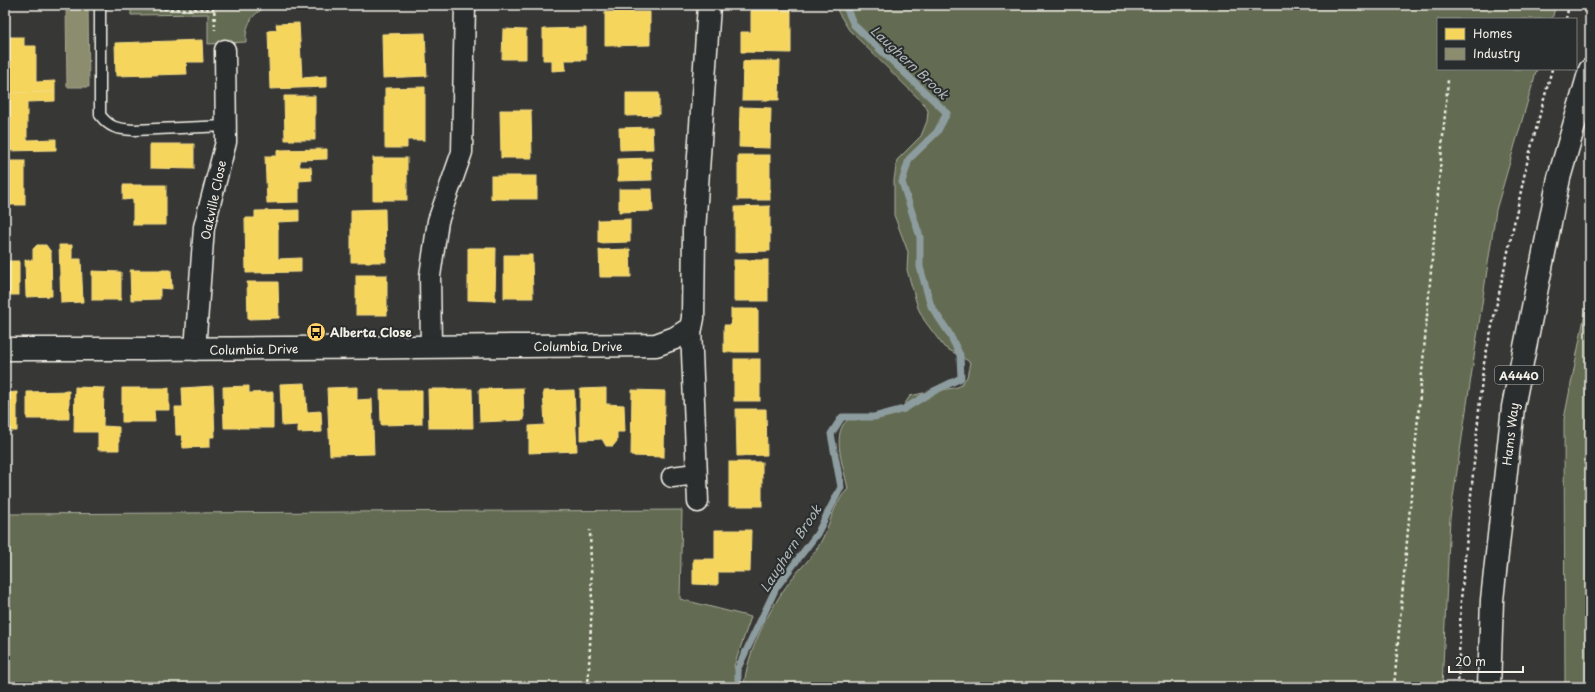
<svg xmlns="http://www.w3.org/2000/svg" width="1595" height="692" font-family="'Playpen Sans',sans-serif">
<rect width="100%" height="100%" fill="#373736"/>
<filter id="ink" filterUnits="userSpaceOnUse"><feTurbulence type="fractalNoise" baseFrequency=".025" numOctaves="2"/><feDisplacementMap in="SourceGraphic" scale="8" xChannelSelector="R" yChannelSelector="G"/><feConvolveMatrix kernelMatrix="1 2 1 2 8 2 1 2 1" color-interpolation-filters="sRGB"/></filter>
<g filter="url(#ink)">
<g fill="#636c52" stroke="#acae9d">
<path d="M131 5H275C255 9 245 22 246 42L208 44V14L131 15Z"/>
<path d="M837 5H1556L1552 19H1438V69H1537L1496 210 1450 518 1442 687H744C746 653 770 608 790 581 799 569 811 559 819 545 830 527 833 503 848 489 845 472 833 441 843 425 845 422 849 419 851 416L887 417 898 414 910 396 928 392 954 388 960 386 967 377 970 362 944 347 924 320 918 308 907 270 908 252 894 215V180L897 160 921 136 927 121 928 111 925 105 849 30 838 12Z"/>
<path d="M1590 288V687H1565L1564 419Z"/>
<path d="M682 510 680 599 751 617 734 666 742 687H5V514Z"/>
</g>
<g fill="#f6d55c" stroke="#f5dd86">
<rect x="5" y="5" width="4" height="16"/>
<path d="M751 10H791V53L741 52V32H751Z"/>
<path d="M605 12H650V45L605 46Z"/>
<path d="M299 23 302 78 327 76V87L270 89 268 31 277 30 276 24Z"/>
<path d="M586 28V60H565L566 70 552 71V60H543V29Z"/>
<path d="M503 29 526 30V59H502Z"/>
<path d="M425 33 427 76 383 78 382 34Z"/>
<path d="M5 37H24V46H36V82L55 81V92L5 93Z"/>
<path d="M202 40 203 62H186L187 74 116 76 115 43Z"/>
<path d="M743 61H780L779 100H742Z"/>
<path d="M425 87V140H407V148H385V88Z"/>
<path d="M55 92V101L27 102V140L56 139V150L5 151V93Z"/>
<path d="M626 93H659V115L626 116Z"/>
<path d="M284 96H315V140H285Z"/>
<path d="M740 107 771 108 770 148 739 147Z"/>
<path d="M500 110H531L532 158H501Z"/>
<path d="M652 127 653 149 620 150 619 128Z"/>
<path d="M150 144H194V169L150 168Z"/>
<path d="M327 149V159L299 160 300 167H311L312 180 299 181V202L267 203 265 156H277V150Z"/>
<rect x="738" y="155" width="32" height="45"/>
<rect x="373" y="158" width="34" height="42"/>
<path d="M651 158 652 180 618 181V159Z"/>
<rect x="5" y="161" width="20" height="44"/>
<rect x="491" y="176" width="46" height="23"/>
<path d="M123 185H166V225H133V199L123 200Z"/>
<path d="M619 189H652L653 211 619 212Z"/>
<path d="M770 206V251L735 252V207Z"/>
<path d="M385 209 386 262H351V210Z"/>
<path d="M299 210V221L278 222V259L301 258V272L246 273 245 218H255V211Z"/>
<path d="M630 219V242L598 243V220Z"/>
<path d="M37 245H46L51 252 52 296 26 297 25 260H33V249Z"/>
<path d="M59 245H72V259H81L83 302 61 303Z"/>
<path d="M468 248H496L495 301 468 300Z"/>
<path d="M630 249 631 277H600L599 250Z"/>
<path d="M504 255H532L533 298H504Z"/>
<rect x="734" y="260" width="34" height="41"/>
<rect x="5" y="261" width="14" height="34"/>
<path d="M130 270H171L172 289 160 288V299L131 300Z"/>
<path d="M92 271 121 272V300H92Z"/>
<rect x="356" y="275" width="31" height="40"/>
<path d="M247 282H278L279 318 248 319Z"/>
<path d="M731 309H758V352H724V325H731Z"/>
<rect x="734" y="359" width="26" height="42"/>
<path d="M305 383 307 412 321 411 322 432 298 433V425L282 426 280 384Z"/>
<path d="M213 386 215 437H210V447L183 448 182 435H176L175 407H183L182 388Z"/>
<path d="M249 386V393L273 392V428H224L223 387Z"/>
<path d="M75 387 104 388 103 426 119 427V450H98V432H74Z"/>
<path d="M357 387V400L372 399 374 454 330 455 327 388Z"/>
<path d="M122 388H169V410H154L155 422H122Z"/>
<path d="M523 388 524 420 480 422 479 389Z"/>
<path d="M606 388V404L624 405 625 432H617V441L613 446H606L602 439 580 440V389Z"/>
<path d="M428 389H472L473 428H429Z"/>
<path d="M380 390H422V424L381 425Z"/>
<path d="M574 390 577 451 529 453V426L545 425 543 391Z"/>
<path d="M632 390 665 391 664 457 631 456Z"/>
<path d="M69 391V419H27V392Z"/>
<path d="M17 392V431H5V393Z"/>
<path d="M736 409H766L767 455 737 456Z"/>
<rect x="729" y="462" width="33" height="44"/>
<path d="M715 530H751L750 572H718V585L693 584V559H715Z"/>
</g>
<path fill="#8c8c6e" stroke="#abaa93" d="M66 5H88L89 87H67Z"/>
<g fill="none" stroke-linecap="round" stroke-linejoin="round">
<path stroke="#8d9c9e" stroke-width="7" d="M738 687V668L776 588 817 534 841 487 831 434 842 417H874L904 409 930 393 961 378 960 355 949 333 931 306 920 267V237L902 182 909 159 937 132 947 113 854 25 845 5"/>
<g stroke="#f4f1e8" stroke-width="13">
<path id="lane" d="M100 8V115C110 128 117 129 134 130L226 126"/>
</g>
<g stroke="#f4f1e8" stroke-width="23">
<g id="street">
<path d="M691 328 698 502"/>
<path d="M431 346 430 276 438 221 462 152 465 5"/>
<path d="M195 350 204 227 226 142 225 50"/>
<path d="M672 477 696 474"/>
</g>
</g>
<g stroke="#f4f1e8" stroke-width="25">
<path id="secondary" d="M5 349C222 350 439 346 656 345L675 338 691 328 693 318 694 231 709 5"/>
</g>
<g stroke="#f4f1e8" stroke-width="25">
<path id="highway" d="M1489 687 1492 600 1513 407 1559 178 1590 70"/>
</g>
<g stroke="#f4f1e8" stroke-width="2.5" stroke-dasharray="3 3" stroke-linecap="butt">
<path d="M143 5 144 9H214"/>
<path d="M214 5 215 30"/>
<path d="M1566 19 1569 5"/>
<path d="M588 687 592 603 590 530"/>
<path d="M1394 687 1448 80"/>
<path d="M1458 687 1461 600 1483 368 1527 163 1552 69"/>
</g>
<use href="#lane" stroke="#2a2d2e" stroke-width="10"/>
<use href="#street" stroke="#2a2d2e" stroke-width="20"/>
<use href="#secondary" stroke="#2a2d2e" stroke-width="22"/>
<use href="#highway" stroke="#2a2d2e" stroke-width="22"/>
</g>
</g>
<defs>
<g id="bus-disc" transform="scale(1)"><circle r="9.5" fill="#ffd166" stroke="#2a2d2e"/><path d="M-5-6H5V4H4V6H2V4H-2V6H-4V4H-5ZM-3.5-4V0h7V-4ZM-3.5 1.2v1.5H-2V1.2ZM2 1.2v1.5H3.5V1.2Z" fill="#111"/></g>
</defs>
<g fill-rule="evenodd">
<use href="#bus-disc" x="316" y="332"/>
</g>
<g text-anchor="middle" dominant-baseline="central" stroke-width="4" stroke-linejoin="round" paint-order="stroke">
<rect fill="#2a2d2e" stroke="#b7b6b0" stroke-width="1" x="1495" y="366" width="48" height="18" rx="3"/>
<g font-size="11" font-weight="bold" fill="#f4f1e8">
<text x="1519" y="375">A4440</text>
</g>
<g font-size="12" fill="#f4f1e8" stroke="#2a2d2e">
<text transform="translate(213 200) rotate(-78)">Oakville Close</text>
<text x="578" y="346">Columbia Drive</text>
<text transform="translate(254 349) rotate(-1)">Columbia Drive</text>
<text transform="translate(1510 434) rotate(-83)">Hams Way</text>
</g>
<g font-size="12" font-weight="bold" fill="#f4f1e8" stroke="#2a2d2e" text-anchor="start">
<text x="330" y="332">Alberta Close</text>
</g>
<g font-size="13" font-style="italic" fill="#b0b8b7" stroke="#2a2d2e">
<text transform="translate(910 62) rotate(43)">Laughern Brook</text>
<text transform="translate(790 548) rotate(-57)">Laughern Brook</text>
</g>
</g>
<rect width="1595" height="692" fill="none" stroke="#2a2d2e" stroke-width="20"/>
<rect x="10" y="10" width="1575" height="672" fill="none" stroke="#f4f1e8" stroke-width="1.5" filter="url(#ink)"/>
<rect x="1437" y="18" width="140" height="52" fill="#2a2d2e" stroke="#7b7b78"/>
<rect x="1445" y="28" width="20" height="12" fill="#f6d55c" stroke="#7b7b78"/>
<text x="1473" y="38" font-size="12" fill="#f4f1e8">Homes</text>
<rect x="1445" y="48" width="20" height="12" fill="#8c8c6e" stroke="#7b7b78"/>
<text x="1473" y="58" font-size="12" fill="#f4f1e8">Industry</text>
<path d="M1449 666v6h74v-6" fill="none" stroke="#f4f1e8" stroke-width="2"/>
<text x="1455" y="666" font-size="12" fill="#f4f1e8" stroke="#2a2d2e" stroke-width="3" paint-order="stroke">20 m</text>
</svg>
